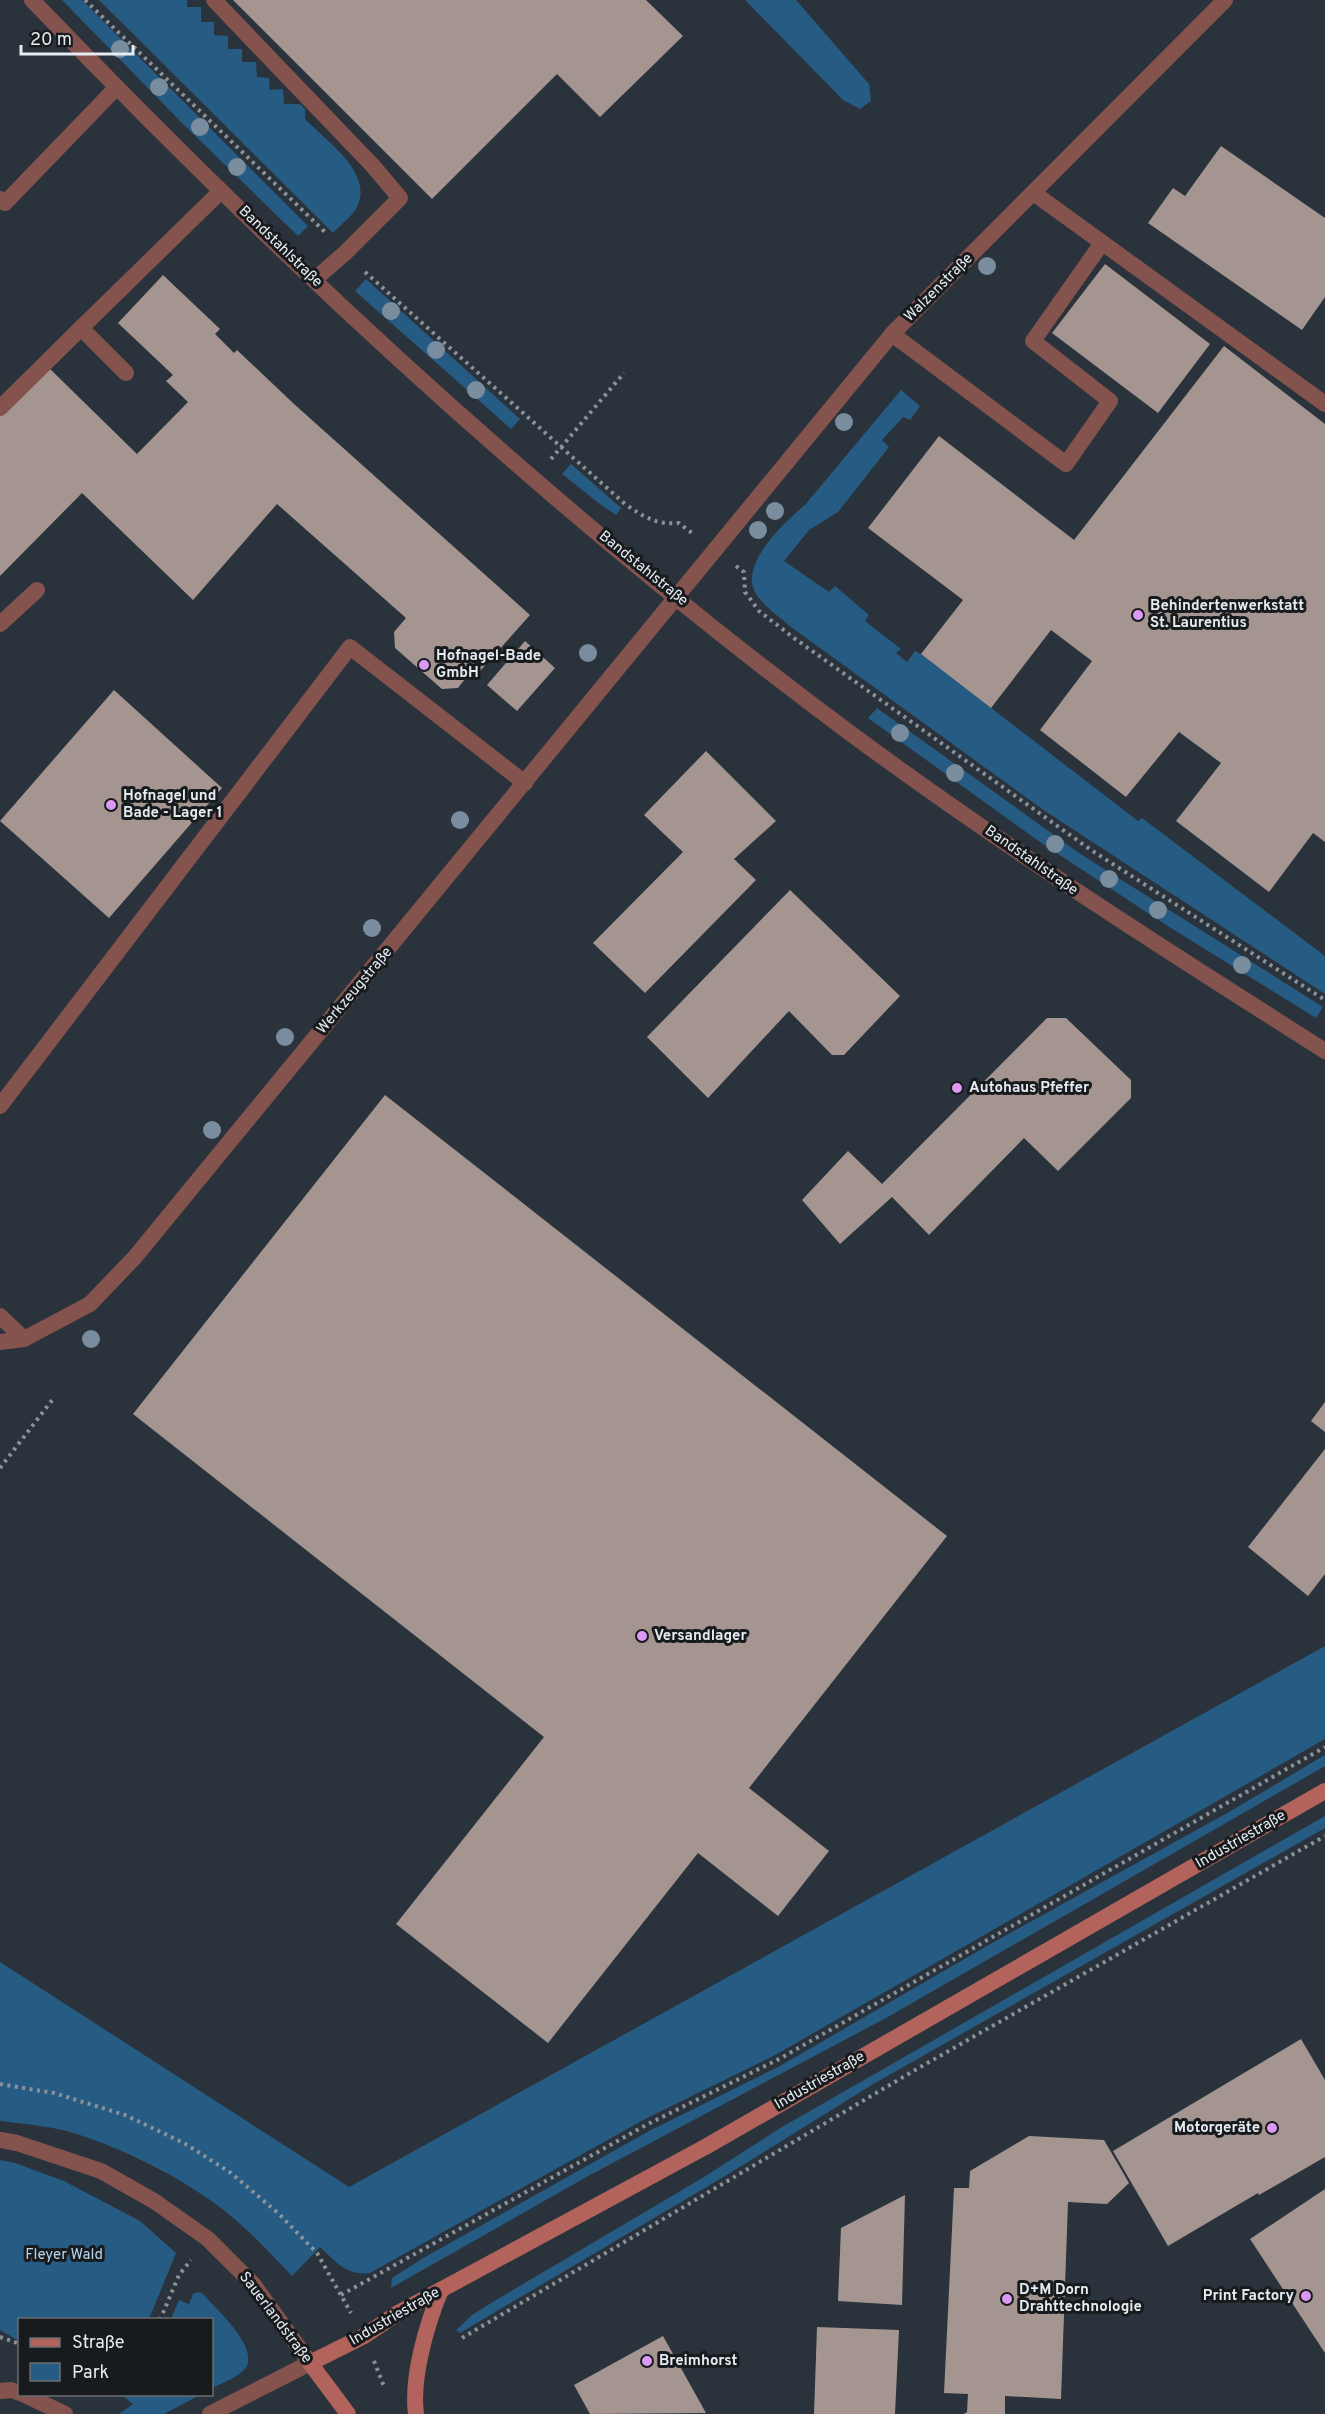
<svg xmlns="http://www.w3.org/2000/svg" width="1325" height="2414" font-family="Overpass,sans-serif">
<rect width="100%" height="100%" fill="#2a333b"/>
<g fill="#265b84">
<path d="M62 0H82L308 226 298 236 183 124Z"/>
<path d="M99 0H187V7H201V22H214V35L228 36V49H242V62H256L257 77 269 78 270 90 283 89 284 104H300L305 109V119C326 141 376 174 356 209 350 218 340 225 333 233Z"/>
<path d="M745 0H796L869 84 871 101 860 109 843 100Z"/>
<path d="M366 279 520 419 511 429 355 291Z"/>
<path d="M901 390 920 406 910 420 903 417 882 440 889 447 838 512 809 530 784 561 829 592 835 586 869 615 865 621 901 649 896 653 907 662 915 651 921 654 1138 821 1142 818 1325 956V994L1045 811 791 627C779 616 761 605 754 590 742 561 786 521 805 505Z"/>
<path d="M571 464 621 508 616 515 600 504 562 474Z"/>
<path d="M877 708 1082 855 1323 1007 1316 1018 1163 923 1040 842 868 718Z"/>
<path d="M1325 1646V1739L777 2054 645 2119 370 2273C347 2276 336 2262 320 2247L292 2276C271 2254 250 2231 226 2212 185 2179 126 2150 77 2134 52 2126 25 2124 0 2121V1962L349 2187Z"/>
<path d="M1325 1755V1766L886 2018 590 2175 391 2288 392 2278 425 2257 649 2131 780 2066 985 1947 1229 1812Z"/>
<path d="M1325 1816V1828L875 2083 730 2173 460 2333 456 2330 472 2315 496 2300 704 2177 782 2127Z"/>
<path d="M0 2160 15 2163 64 2181 140 2221 176 2253 149 2319 20 2320 19 2341 0 2330Z"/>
<path d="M197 2292 202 2293C215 2308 263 2350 244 2370 236 2378 222 2383 212 2388V2320L171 2319 179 2300 189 2304 193 2294Z"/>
<path d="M122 2395H200L164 2414H119L133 2404Z"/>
</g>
<g fill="#a49591">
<path d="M233 0H646L683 36 600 117 557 74 432 199Z"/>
<path d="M1221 146 1325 218V297L1302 330 1148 223 1173 188 1185 196Z"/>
<path d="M1105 264 1210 344 1158 413 1052 333Z"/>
<path d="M163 275 220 329 215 334 234 353 237 350 294 404 530 615 473 679 468 675 458 688 442 689 395 648 394 632 406 618 277 504 193 600 82 493 0 576V414L47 366 137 454 188 402 166 381 173 375 118 323Z"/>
<path d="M1224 346 1325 424V842L1313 833 1269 892 1176 821 1221 763 1179 732 1126 797 1040 730 1092 661 1051 630 991 708 921 654 963 600 868 528 939 436 1074 540Z"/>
<path d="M525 641 555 668 517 711 487 685Z"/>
<path d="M114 690 222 788 109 918 0 821Z"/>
<path d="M706 751 776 821 734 859 756 880 645 993 593 943 683 852 644 815Z"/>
<path d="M790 890 900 996 844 1055H832L789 1011 708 1098 647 1037Z"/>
<path d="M1047 1018H1066L1131 1080V1098L1058 1171 1024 1138 929 1235 892 1197 840 1244 802 1200 848 1151 882 1184Z"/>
<path d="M385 1095 947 1536 749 1788 829 1851 778 1916 698 1853 548 2043 396 1924 544 1737 133 1414Z"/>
<path d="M1325 1402V1432L1311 1421Z"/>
<path d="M1325 1449V1574L1308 1596 1248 1547Z"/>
<path d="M1301 2039 1325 2080V2157L1259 2195 1258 2193 1168 2246 1113 2151Z"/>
<path d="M1029 2136 1104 2140 1129 2183 1107 2204 1068 2202 1061 2399 1005 2396V2414H964L967 2412 968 2394 944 2393 954 2188H969L970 2171Z"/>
<path d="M1325 2189V2353L1250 2239Z"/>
<path d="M905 2195 902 2305 838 2301 841 2228Z"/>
<path d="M817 2327 899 2330 895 2414H814Z"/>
<path d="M663 2336 706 2413 590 2414 574 2385Z"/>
</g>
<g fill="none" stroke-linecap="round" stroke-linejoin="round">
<g stroke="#8b9299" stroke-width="4" stroke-dasharray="3 4.5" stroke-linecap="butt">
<path d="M85 0 326 233"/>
<path d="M365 272 625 504C644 517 656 525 679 523L692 533"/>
<path d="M551 459 624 373"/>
<path d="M736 566 744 572 745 592 759 611 794 638 1091 850 1325 1000"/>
<path d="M0 1468 53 1399"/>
<path d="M0 2084 54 2093 125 2115 184 2143 231 2173 279 2214 317 2253 351 2313"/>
<path d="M341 2295 648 2124 781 2058 1325 1747"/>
<path d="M160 2320 179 2275 191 2260"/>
<path d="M0 2337 20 2344"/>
<path d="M462 2338 910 2073 1325 1836"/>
<path d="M374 2361 385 2389"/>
</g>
<g stroke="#85534e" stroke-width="16">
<path d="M214 0 373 166 400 198 345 253 314 280"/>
<path d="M1035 194 1325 404"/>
<path d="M0 199 5 203 116 88"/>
<path d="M892 334 1066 464 1110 401 1033 341 1102 243"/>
<path d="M126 373 81 328 221 191"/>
<path d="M0 408 81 328"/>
<path d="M0 624 37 590"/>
<path d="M0 1106 350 647 525 783"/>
<path d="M0 1316 24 1339"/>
<path d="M0 2391 11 2390 20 2393"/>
<path d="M23 2394 65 2414"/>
<path d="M210 2414 310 2363"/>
</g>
<path stroke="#85534e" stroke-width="16" d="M0 1342 24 1339 90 1304 135 1257 892 334 1225 0"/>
<g stroke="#85534e" stroke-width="16">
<path d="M32 0C285 264 556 515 850 733 1004 847 1164 949 1325 1051"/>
<path d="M0 2140 17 2143 101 2171 154 2201 208 2239 253 2284 310 2363"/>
</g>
<g stroke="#b2645c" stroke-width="16">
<path d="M348 2414 310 2363 364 2336 398 2313 707 2146 1325 1791"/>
<path d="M416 2414C411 2378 427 2323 441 2290"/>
</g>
</g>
<g fill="#798d9f">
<circle cx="120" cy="49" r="9"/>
<circle cx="159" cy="87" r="9"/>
<circle cx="200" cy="127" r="9"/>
<circle cx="237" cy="167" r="9"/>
<circle cx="987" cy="266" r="9"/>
<circle cx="391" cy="311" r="9"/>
<circle cx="436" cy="350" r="9"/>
<circle cx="476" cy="390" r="9"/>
<circle cx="844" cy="422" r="9"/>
<circle cx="775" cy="511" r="9"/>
<circle cx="758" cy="530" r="9"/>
<circle cx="588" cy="653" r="9"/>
<circle cx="900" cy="733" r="9"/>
<circle cx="955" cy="773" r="9"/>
<circle cx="460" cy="820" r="9"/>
<circle cx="1055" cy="844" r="9"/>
<circle cx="1109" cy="879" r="9"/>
<circle cx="1158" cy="910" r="9"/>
<circle cx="372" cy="928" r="9"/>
<circle cx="1242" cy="965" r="9"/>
<circle cx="285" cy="1037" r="9"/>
<circle cx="212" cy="1130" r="9"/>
<circle cx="91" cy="1339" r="9"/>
</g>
<g fill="#dd98f3" stroke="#171b1e" stroke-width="2">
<circle cx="1138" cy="615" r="6"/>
<circle cx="424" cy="665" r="6"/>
<circle cx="111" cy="805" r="6"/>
<circle cx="957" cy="1088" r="6"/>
<circle cx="642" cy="1636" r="6"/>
<circle cx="1272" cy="2128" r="6"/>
<circle cx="1306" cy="2296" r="6"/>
<circle cx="1007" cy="2299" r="6"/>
<circle cx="647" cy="2361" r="6"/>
</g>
<g text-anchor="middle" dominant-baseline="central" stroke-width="6" stroke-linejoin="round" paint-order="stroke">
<g font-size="15" fill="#e6ebf1" stroke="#171b1e">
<text transform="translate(280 247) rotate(44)">Bandstahlstraße</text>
<text transform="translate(939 288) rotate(-45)">Walzenstraße</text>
<text transform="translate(643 569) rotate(39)">Bandstahlstraße</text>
<text transform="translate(1031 861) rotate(35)">Bandstahlstraße</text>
<text transform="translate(355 991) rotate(-50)">Werkzeugstraße</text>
<text transform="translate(1241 1840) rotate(-30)">Industriestraße</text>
<text transform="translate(820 2081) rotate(-30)">Industriestraße</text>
<text transform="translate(395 2317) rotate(-30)">Industriestraße</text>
<text transform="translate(275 2318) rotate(53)">Sauerlandstraße</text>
</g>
<g font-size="15" font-weight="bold" fill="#e6ebf1" stroke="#171b1e" text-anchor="start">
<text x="1150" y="606">Behindertenwerkstatt<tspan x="1150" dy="17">St. Laurentius</tspan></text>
<text x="436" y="656">Hofnagel-Bade<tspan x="436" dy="17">GmbH</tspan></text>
<text x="123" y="796">Hofnagel und<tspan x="123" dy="17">Bade - Lager 1</tspan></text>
<text x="969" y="1088">Autohaus Pfeffer</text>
<text x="654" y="1636">Versandlager</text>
<text x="1260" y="2128" text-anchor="end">Motorgeräte</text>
<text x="1019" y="2290">D+M Dorn<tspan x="1019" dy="17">Drahttechnologie</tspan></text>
<text x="1294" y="2296" text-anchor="end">Print Factory</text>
<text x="659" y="2361">Breimhorst</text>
</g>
<g font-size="15" fill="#b9d6f0" stroke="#171b1e">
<text x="64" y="2255">Fleyer Wald</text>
</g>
</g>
<rect x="18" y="2318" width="195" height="78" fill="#171b1e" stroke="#6a6e72" stroke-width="1.5"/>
<rect x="30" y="2338" width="30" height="9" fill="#b2645c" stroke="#6a6e72" stroke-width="1.5"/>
<text x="72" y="2348" font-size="18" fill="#e6ebf1">Straße</text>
<rect x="30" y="2363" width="30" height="18" fill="#265b84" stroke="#6a6e72" stroke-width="1.5"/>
<text x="72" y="2378" font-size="18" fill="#e6ebf1">Park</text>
<path d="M21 45v9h112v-9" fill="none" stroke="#e6ebf1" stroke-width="3"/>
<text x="30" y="45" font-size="18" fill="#e6ebf1" stroke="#171b1e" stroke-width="4.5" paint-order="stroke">20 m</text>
</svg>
